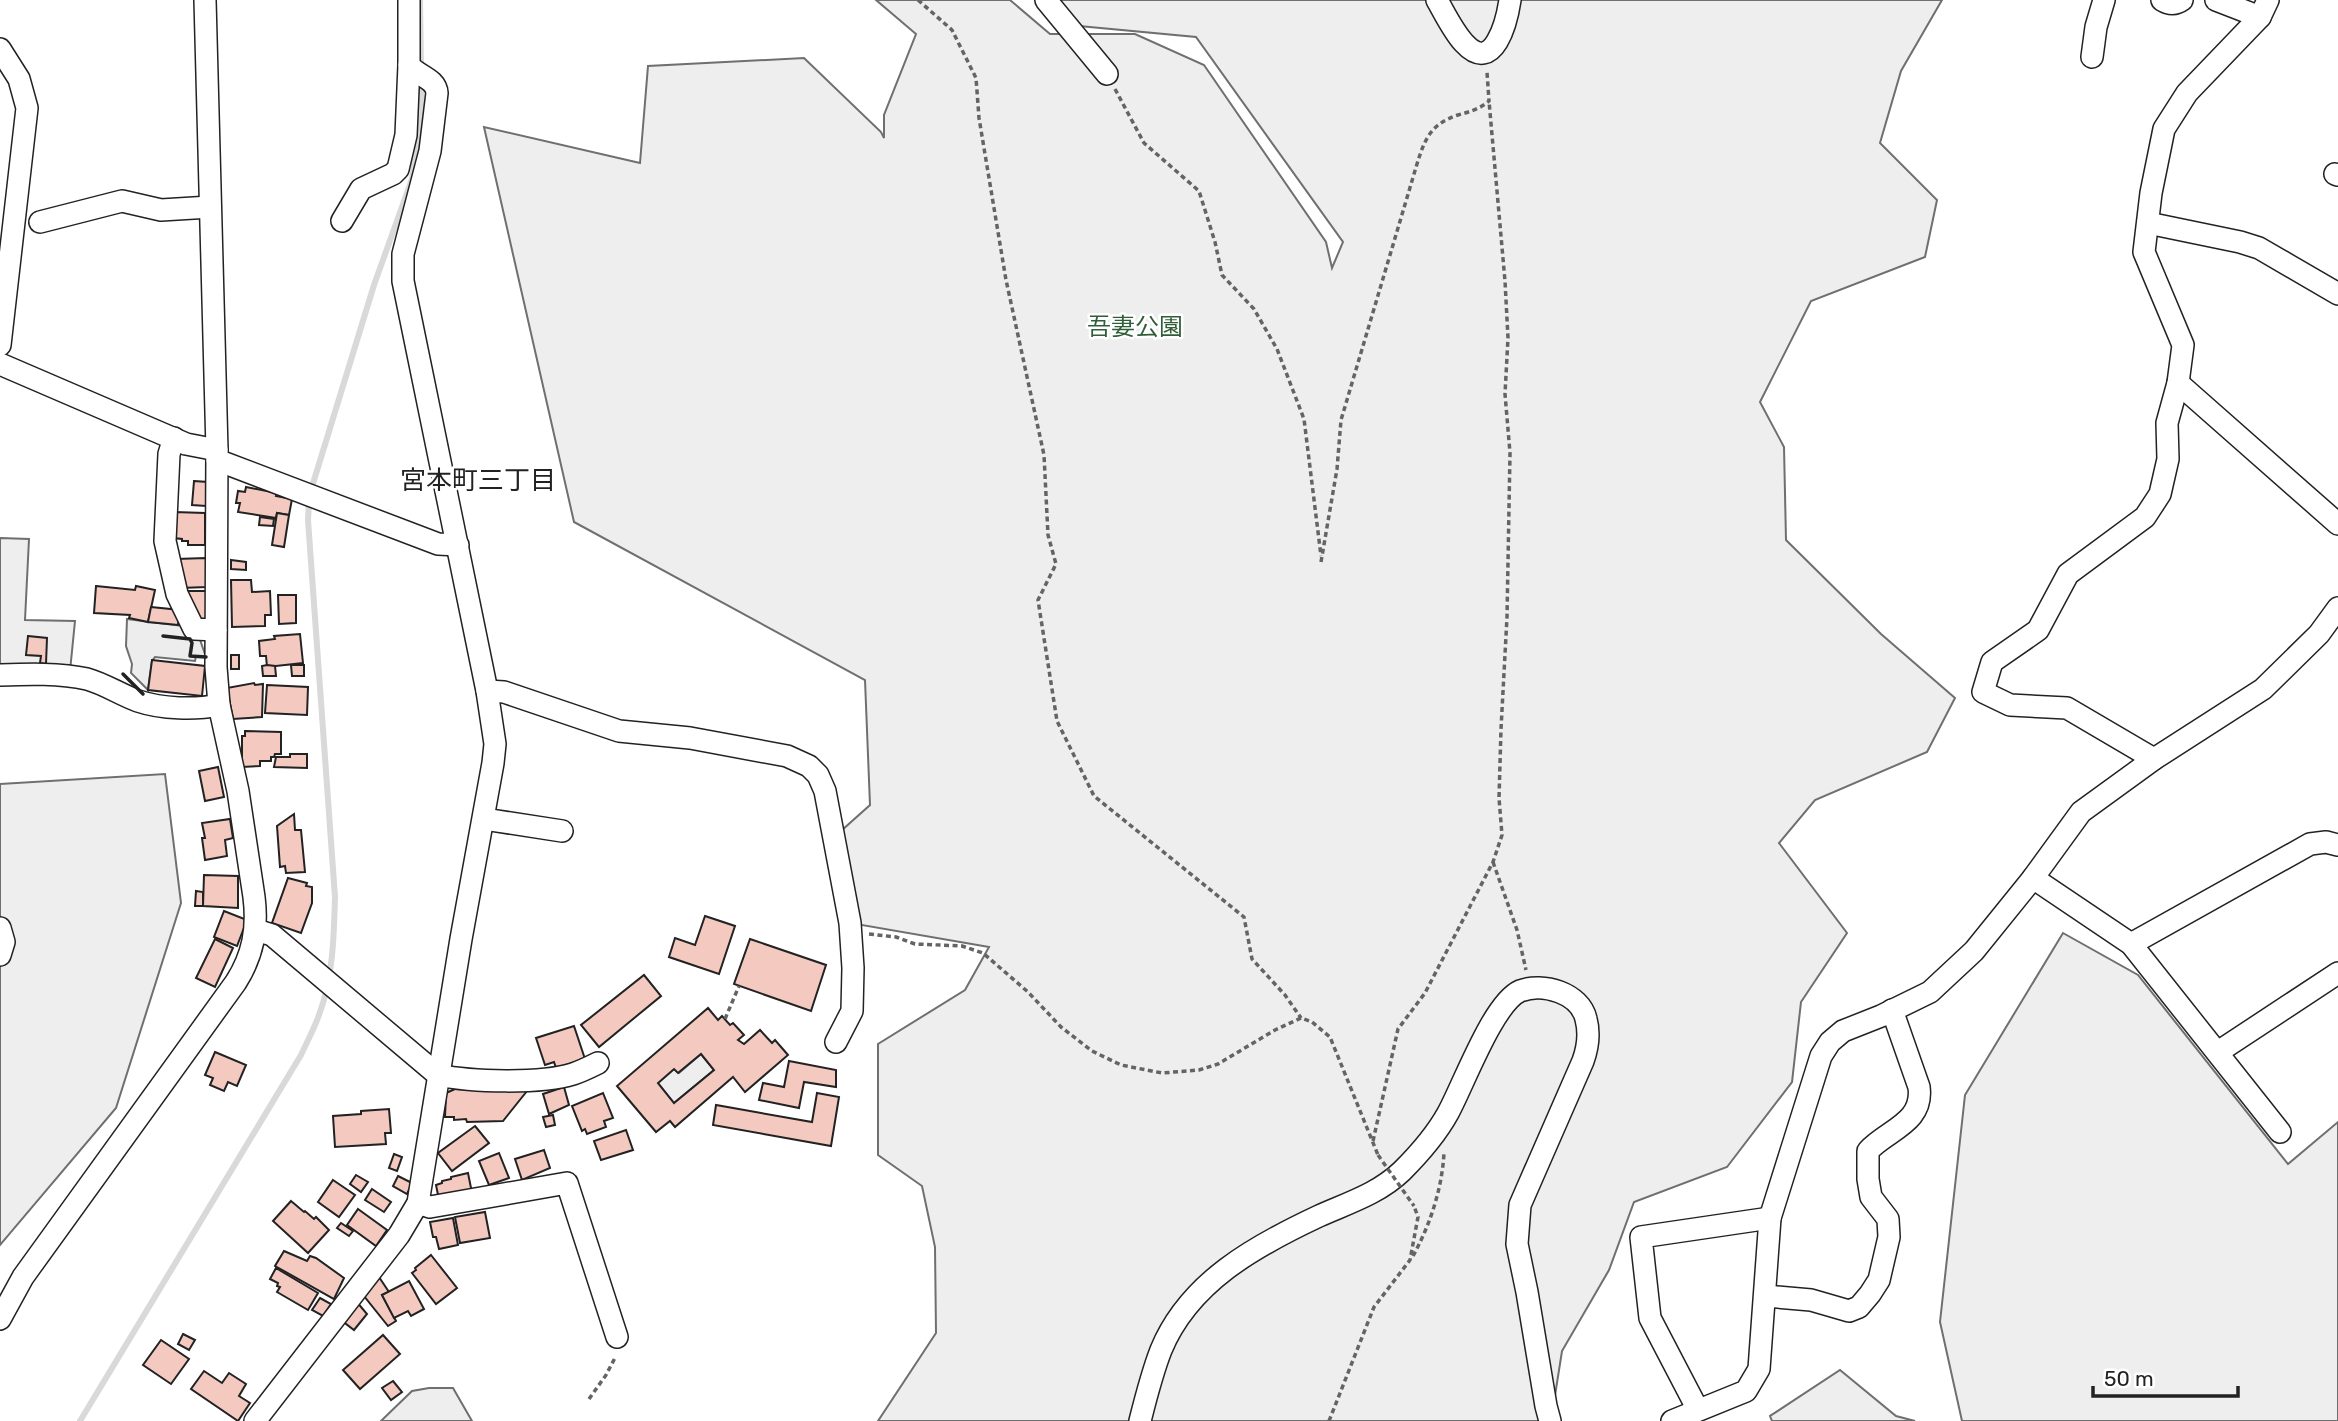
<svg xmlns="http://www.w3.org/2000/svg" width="2338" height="1421" font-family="Rubik,'Noto Sans JP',sans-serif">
<rect width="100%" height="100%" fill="#fff"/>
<g fill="#eee" stroke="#6f6f6f" stroke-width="2">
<path d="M876 0H1010L1050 34H1135L1204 65 1326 242 1332 268 1343 242 1196 37 1058 24 1036 0H1942L1901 71 1880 143 1937 200 1925 257 1811 301 1760 402 1784 447 1786 540 1881 634 1955 698 1927 752 1815 800 1779 843 1847 933 1801 1002 1792 1082 1727 1167 1634 1202 1609 1270 1562 1351 1551 1421H878L936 1333 935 1247 922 1186 878 1155V1044L965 990 989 947 850 923 841 831 870 805 865 680 574 522 484 127 640 163 648 66 804 58 881 132 884 138V115L916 34Z"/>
<path d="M0 538 29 539 25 620 75 621 70 671 0 668Z"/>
<path d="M165 774 181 903 116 1108 0 1245V784Z"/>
<path d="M2063 933 2138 975 2288 1164 2338 1122V1421H1962L1940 1322 1965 1095Z"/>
<path d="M701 1054 714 1070 674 1103 658 1083 674 1069 679 1073Z"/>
<path d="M1840 1370 1896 1416 1915 1421H1772L1770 1416Z"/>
<path d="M429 1388H453L472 1421H381L412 1391Z"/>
</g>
<path fill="#ededed" stroke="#6f6f6f" stroke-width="2" d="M127 619 183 626 198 634 206 657 196 656 195 661 155 657 152 661 148 690 131 673 132 664 126 646Z"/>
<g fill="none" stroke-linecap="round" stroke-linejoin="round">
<g stroke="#d9d9d9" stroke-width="6">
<path d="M420 0 421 69"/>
<path d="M311 490 374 285 412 179 422 104 421 80"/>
<path d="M80 1421 301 1055C307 1042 314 1029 319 1015 333 978 334 936 335 897L308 520 309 500"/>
</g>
</g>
<g fill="#f3c9c0" stroke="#222" stroke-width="2" fill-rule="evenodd">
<path d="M194 481 208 482 206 506 192 505Z"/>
<path d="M246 487 277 493 276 496 292 499 289 515 277 513 276 518 238 512 240 503H236L238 491 245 492Z"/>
<path d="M174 512 205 513V545H188V541H182V539L173 538Z"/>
<path d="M277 513 289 515 284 547 272 545Z"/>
<path d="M260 517 274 519 273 526 259 525Z"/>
<path d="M206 558 207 587 180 588 176 559Z"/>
<path d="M231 560 246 562V570L231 569Z"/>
<path d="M231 580H251L252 592 270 591 271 615H265V626L232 627Z"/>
<path d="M96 586 135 590 136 586 155 590 148 622 129 618 130 615 94 613Z"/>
<path d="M182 591H206L208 622H192Z"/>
<path d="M278 595H296V623L279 624Z"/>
<path d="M151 607 180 610 178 625 148 622Z"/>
<path d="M300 634 303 663 267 667 266 656H260L259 641 275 639 274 636Z"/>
<path d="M28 636 47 638 46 664 40 663 41 656 26 655Z"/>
<rect x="231" y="655" width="8" height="14"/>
<path d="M152 660 205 666 202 696 148 690Z"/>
<path d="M267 665 275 666 276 676H263L262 666Z"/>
<path d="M291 665H304V676H292Z"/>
<path d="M254 683 255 685 263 684 262 717 233 719 227 688Z"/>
<path d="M267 685 308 687 307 715 265 713Z"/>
<path d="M245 731 281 732V754H275L274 757H271V761H260V766L242 767V736H245Z"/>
<path d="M290 754H307V768L274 767 276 757H290Z"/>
<path d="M218 767 224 797 205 801 199 771Z"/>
<path d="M294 814 295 830H301L305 872 286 873 285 866 280 867 277 826Z"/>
<path d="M230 819 233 838 225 840 227 856 205 860 202 838H205L202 823Z"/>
<path d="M204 875 238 876V908L203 906Z"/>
<path d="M288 878 307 883 306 886 312 887V903L301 933 272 923Z"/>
<path d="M196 891 203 892V906H195Z"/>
<path d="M224 911 247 920 237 946 214 937Z"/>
<path d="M705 916 735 926 719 974 669 957 675 938 695 945Z"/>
<path d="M215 939 233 948 215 987 196 978Z"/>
<path d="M750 939 826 965 811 1011 734 984Z"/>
<path d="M644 975 661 996 599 1047 581 1025Z"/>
<path d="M708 1008 718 1020 722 1016 730 1025 733 1023 744 1035 738 1040 744 1044 760 1030 772 1043 775 1040 788 1055 745 1092 733 1077 675 1127 670 1121 656 1132 617 1086ZM701 1054 714 1070 674 1103 658 1083 674 1069 678 1073Z"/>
<path d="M574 1026 585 1059 556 1068 554 1062 545 1065 536 1038Z"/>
<path d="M215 1052 246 1065 237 1086 228 1082 224 1091 210 1085 213 1078 205 1075Z"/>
<path d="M789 1061 836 1070V1087L804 1082 799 1108 759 1100 763 1083 784 1087Z"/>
<path d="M564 1087 569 1105 549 1114 543 1094Z"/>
<path d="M455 1088 527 1091 503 1121 467 1122 466 1119 454 1120V1117H445L446 1093 455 1089Z"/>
<path d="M603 1093 613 1118 604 1121 606 1127 587 1134 585 1129 582 1131 572 1106Z"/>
<path d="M817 1093 839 1097 831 1146 713 1125 716 1105 812 1122Z"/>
<path d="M389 1109 391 1133H385L386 1144 335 1147 333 1116 361 1114V1111Z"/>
<path d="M553 1115 555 1125 546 1127 543 1117Z"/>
<path d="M475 1126 489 1143 452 1171 438 1153Z"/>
<path d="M626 1130 633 1150 601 1160 594 1141Z"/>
<path d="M544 1150 550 1168 522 1180 515 1159Z"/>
<path d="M499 1153 509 1178 489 1185 479 1161Z"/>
<path d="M394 1154 402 1157 397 1171 389 1168Z"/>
<path d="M468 1173 472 1193 439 1200 436 1185 442 1183V1181L451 1179V1177Z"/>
<path d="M356 1175 368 1182 361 1192 350 1184Z"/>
<path d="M398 1176 412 1183 407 1194 393 1186Z"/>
<path d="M333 1180 355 1195 339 1217 318 1202Z"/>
<path d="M372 1189 391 1202 384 1212 365 1200Z"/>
<path d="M291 1201 304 1212 305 1211 314 1219 316 1217 329 1230 308 1253 273 1221Z"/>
<path d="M358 1209 387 1230 376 1246 347 1225Z"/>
<path d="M485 1212 490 1238 460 1243 455 1217Z"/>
<path d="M453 1218 458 1245 439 1249 436 1237H433L430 1222Z"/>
<path d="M341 1223 353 1231 349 1236 337 1228Z"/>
<path d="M284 1251 307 1261 310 1256 316 1258 344 1278 334 1299 275 1266Z"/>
<path d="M431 1255 457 1288 436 1304 412 1273 416 1270 415 1268Z"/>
<path d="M276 1268 318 1293 308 1310 277 1292 280 1287 277 1286 278 1283 270 1279Z"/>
<path d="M379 1277 389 1292 382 1295 396 1321 388 1326 364 1296Z"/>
<path d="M409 1281 424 1309 411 1316 408 1311 394 1318 382 1295Z"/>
<path d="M320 1298 331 1304 323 1316 312 1310Z"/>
<path d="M356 1301 367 1314 354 1330 341 1320Z"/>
<path d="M183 1334 195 1340 189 1350 178 1344Z"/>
<path d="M383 1335 400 1354 360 1389 343 1370Z"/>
<path d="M161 1340 189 1359 171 1384 143 1365Z"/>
<path d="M204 1371 222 1383 229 1373 246 1384 239 1396 250 1403 238 1421 191 1389Z"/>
<path d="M393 1381 402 1392 391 1400 382 1388Z"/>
</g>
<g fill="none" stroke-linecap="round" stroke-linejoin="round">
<g stroke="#222" stroke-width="24">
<g id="minor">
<path d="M1046 0 1107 74"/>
<path d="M1437 0C1445 14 1453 31 1464 43 1494 76 1507 20 1510 0"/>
<path d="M2162 0C2170 5 2175 5 2182 0"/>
<path d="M2216 0 2260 17"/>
<path d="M0 49 19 79 27 108 0 345"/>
<path d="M2092 57 2096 27 2104 0"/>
<path d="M2335 174 2338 175"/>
<path d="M342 221 361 189 393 174 398 169 406 135 409 65"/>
<path d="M40 222 122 201 161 210 210 207"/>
<path d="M2148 223 2240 242 2259 248 2338 294"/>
<path d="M0 364 186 444 217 450"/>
<path d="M2178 383 2338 524"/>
<path d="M174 438 169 454 165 541 177 594 194 629 216 630"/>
<path d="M217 460 438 544 458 545"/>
<path d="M0 675C28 674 60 673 87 679 105 684 121 695 138 701 162 709 195 710 219 705"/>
<path d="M487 691 504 692 619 731 690 738 787 756 809 766 818 775 825 791 850 923 853 968 852 1011 836 1042"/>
<path d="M2154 759 2067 708 2010 705 1983 692 1992 662 2038 630 2068 574 2145 517 2160 494 2168 459 2167 423 2178 383 2183 345 2144 252 2151 193 2164 129 2187 93 2260 17 2268 0"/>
<path d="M484 819 562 831"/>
<path d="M2033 878 2131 944 2280 1132"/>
<path d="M0 928 4 942 0 955"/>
<path d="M256 930 272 935 438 1075C471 1082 541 1084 573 1074 582 1071 590 1067 598 1063"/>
<path d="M2131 944 2310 844 2326 842 2338 845"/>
<path d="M2218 1052 2338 973"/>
<path d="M418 1203 430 1207 567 1183 617 1337"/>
<path d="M1765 1296 1811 1300 1849 1311 1859 1307 1870 1294 1879 1280 1889 1237 1888 1219 1871 1197 1868 1179V1151C1887 1130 1924 1123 1919 1087L1892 1010"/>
<path d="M0 1319 23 1277 236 982C253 955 258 929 254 897L238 791 219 705 216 667 217 450 205 0"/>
<path d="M1698 1410 1650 1318 1641 1237 1770 1218"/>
<path d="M255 1421 399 1235 418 1203 461 939 493 763 495 744 487 691 403 281V254L430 151 437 93C436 78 417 76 409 65V0"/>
<path d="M1140 1421C1146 1397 1152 1373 1161 1350 1189 1282 1255 1246 1319 1216 1348 1203 1378 1194 1402 1171 1418 1155 1437 1133 1448 1113 1463 1086 1493 1003 1520 991 1543 982 1580 993 1586 1019 1590 1034 1588 1047 1583 1061L1520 1205 1517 1244 1527 1292 1546 1406 1550 1421"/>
<path d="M1672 1421 1746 1391 1759 1369 1770 1218 1821 1056 1830 1042 1843 1031 1881 1016 1930 992 1974 951 2033 878 2081 812 2154 759 2263 689 2319 634 2338 608"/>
</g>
</g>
<g stroke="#646464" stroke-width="3.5" stroke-dasharray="5 3.5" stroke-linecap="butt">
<path d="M918 0 952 30 976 78 979 118 1006 280 1044 455 1048 535 1056 564 1038 600 1057 721 1094 796 1244 917 1252 959 1285 995 1301 1018"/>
<path d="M1115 89 1144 143 1199 191 1215 242 1222 275 1254 309 1277 349 1304 419 1321 556"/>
<path d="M1321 562 1337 469 1341 420 1417 164C1425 138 1431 124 1458 115 1469 112 1480 109 1489 101L1487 72"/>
<path d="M1493 862 1517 930 1526 970"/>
<path d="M869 934 896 937 915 944 962 946 983 953 1028 992 1061 1027 1092 1051 1121 1065 1162 1073 1199 1070 1218 1064 1275 1030 1301 1018 1312 1022 1330 1037 1378 1155"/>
<path d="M725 1019 739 986"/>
<path d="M1373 1141 1398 1029 1425 993 1493 862 1502 835 1499 798 1501 729 1507 617 1510 453 1505 394 1508 338 1505 281 1489 101"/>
<path d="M1413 1256C1430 1225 1442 1189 1444 1153"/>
<path d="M589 1399 606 1375 616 1356"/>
<path d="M1329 1421 1374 1307 1410 1260 1418 1217 1414 1206"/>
</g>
<use href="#minor" stroke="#fff" stroke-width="21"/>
<path stroke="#646464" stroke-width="3.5" stroke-dasharray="5 3.5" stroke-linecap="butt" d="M1378 1155 1414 1206"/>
<g stroke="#222" stroke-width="3.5">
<path d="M163 636 190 639 192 643 190 656 206 657"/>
<path d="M123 674 143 694"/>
</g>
</g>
<g text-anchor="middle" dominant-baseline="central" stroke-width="5" stroke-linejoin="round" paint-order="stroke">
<g font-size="24" fill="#2f5e38" stroke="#fff">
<text x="1135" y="327">吾妻公園</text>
</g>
<g font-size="26" fill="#222" stroke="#fff">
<text x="478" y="480">宮本町三丁目</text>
</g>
</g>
<path d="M2093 1386v10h145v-10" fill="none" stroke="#222222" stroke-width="3.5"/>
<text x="2104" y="1386" font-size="21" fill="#222222" stroke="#ffffff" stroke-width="5" paint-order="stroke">50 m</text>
</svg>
